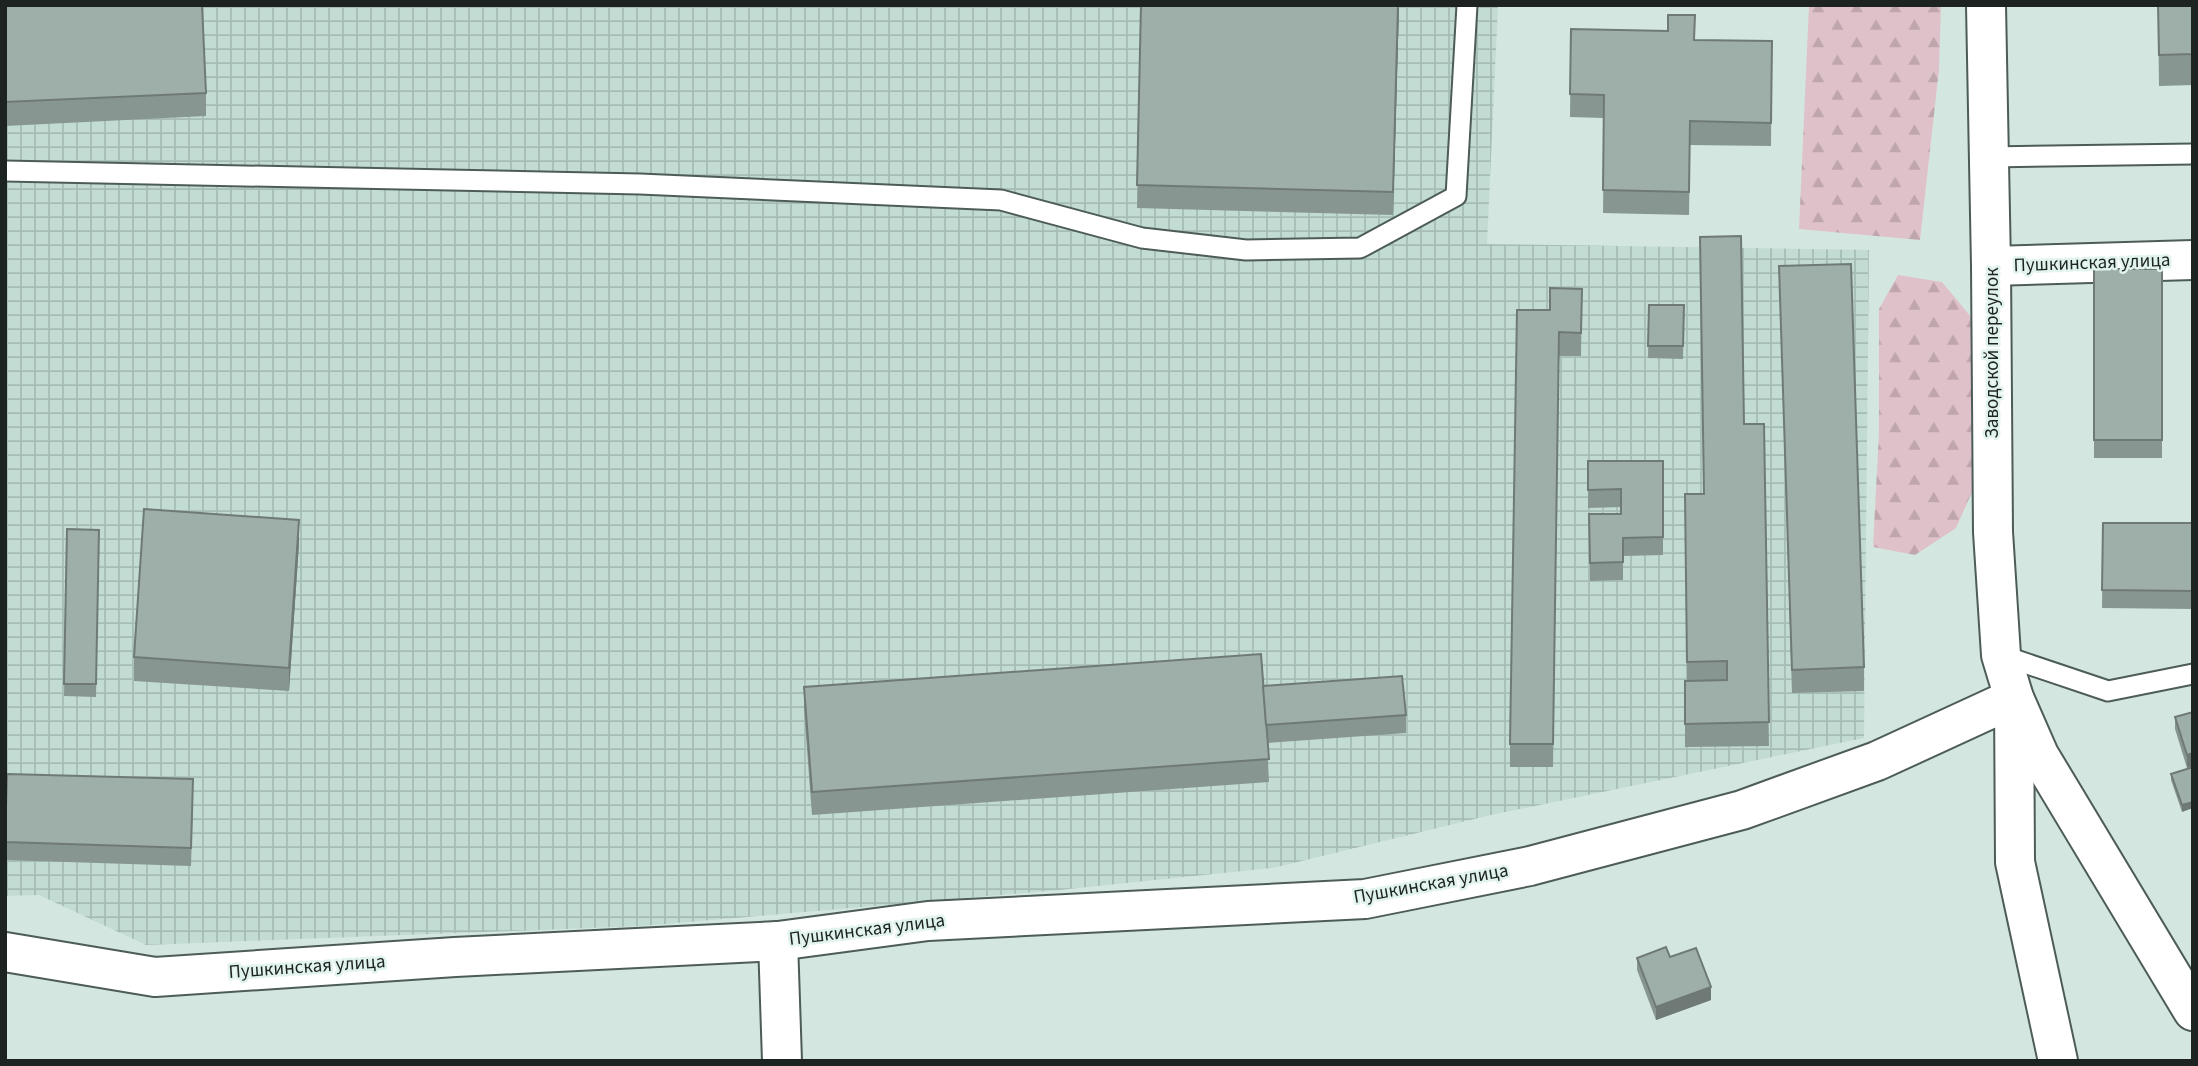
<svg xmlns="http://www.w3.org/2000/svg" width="2198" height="1066" font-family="'Source Sans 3',sans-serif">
<defs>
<pattern id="industrial-grid" width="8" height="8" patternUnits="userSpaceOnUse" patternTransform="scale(1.75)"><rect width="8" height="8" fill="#c2dcd3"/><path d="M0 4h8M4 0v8" fill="none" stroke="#a6bcb5"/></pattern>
<pattern id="forest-firs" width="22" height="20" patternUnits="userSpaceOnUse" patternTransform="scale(1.75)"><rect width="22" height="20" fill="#dfc2c9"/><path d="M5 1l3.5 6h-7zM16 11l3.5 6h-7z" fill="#bfa6ac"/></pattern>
</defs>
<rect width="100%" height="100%" fill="#d4e6e0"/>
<path fill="url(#industrial-grid)" d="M5 5H1498L1487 244 1869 250 1864 738 1491 815 1273 868 1059 890 642 926 146 945 39 895 5 896Z"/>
<g fill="url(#forest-firs)">
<path d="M1809 5H1941L1939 69 1920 240 1799 229Z"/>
<path d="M1898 275 1942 282 1971 317 1972 492 1956 528 1915 555 1873 547 1879 432V309Z"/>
</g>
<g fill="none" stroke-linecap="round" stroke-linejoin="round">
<g stroke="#4d5c57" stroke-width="23">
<g id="lane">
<path d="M1989 157 2193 154"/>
<path d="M5 171 640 184 1001 200 1142 238 1246 250 1360 248 1456 196 1467 5"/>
<path d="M2001 655 2108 691 2193 674"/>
</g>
</g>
<g stroke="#4d5c57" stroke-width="42">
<g id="street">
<path d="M1991 266 2193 260"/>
<path d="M778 941 782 1061"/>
<path d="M5 952 155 977 455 957 778 941 928 921 1365 899 1530 866 1742 810 1877 761 2014 698 2015 862 2058 1061"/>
</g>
</g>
<g stroke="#4d5c57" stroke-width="42">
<path id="secondary" d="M1986 5 1991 266 1993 532 2001 655 2014 698 2039 755 2193 1011"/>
</g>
<use href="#lane" stroke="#fff" stroke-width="19"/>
<use href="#street" stroke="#fff" stroke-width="38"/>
<use href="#secondary" stroke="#fff" stroke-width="38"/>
</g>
<g fill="#889691">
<path d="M5 5 206 93V116L5 126Z"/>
<path d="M1141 5H1399L1393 215 1137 208Z"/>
<path d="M2158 5H2193V85L2159 86Z"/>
<path d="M1571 29 1695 40 1772 41 1771 146 1690 145 1689 215 1603 213 1604 118 1570 117Z"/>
<path d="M1779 266 1864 667V691L1792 693Z"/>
<rect x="2094" y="269" width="68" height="189"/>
<path d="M1582 289 1581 356H1559L1553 767H1510V744L1550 310Z"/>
<path d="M1649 305H1684L1683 359 1648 358Z"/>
<path d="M1744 424H1764L1769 746 1685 747V681H1687L1685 494H1704Z"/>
<path d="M1588 461H1663V555L1623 556V580L1590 581 1589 514H1621V507L1588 508Z"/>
<path d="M2103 523H2193V609L2102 608Z"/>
<path d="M67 529 99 530 96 697 64 696Z"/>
<path d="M299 543 289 691 134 681V657Z"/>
<path d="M1263 686 1406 715V733L1267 743 1269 782 812 815 804 710V687Z"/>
<path d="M2193 712V766L2187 768 2175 729V717Z"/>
<path d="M2193 767 2182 812 2171 780V774Z"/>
<path d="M193 797 191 866 5 860V830Z"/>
<path d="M1670 957 1711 1000 1656 1020 1637 970V958Z"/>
</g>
<g fill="#6f7a76">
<path d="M1398 5H1399L1393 215V192Z"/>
<path d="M299 520V543L289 691V668Z"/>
<path d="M2193 753V766L2187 768V755Z"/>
<path d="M2193 802V808L2182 812V805Z"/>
<path d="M1711 987V1000L1656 1020V1007Z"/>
</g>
<g fill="#9eaea9" stroke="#6f7a76" stroke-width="2">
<path d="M5 5H202L206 93 5 102Z"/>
<path d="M1141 5H1398L1393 192 1137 185Z"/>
<path d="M2158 5H2193V54L2159 55Z"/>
<path d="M1668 15H1695L1694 40 1772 41 1771 123 1690 121 1689 192 1603 190 1604 95 1570 94 1571 29 1668 31Z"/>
<path d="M1741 236 1744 424H1764L1769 722 1685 724V681L1727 680V661L1687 662 1685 494H1704L1700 237Z"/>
<path d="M1851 264 1864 667 1792 670 1779 266Z"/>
<rect x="2094" y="269" width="68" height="171"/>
<path d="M1550 288 1582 289 1581 333 1559 332 1553 744H1510L1517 310H1550Z"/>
<path d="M1649 305H1684L1683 346H1648Z"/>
<path d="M1588 461H1663V537L1623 538V562L1590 563 1589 514H1621V489L1588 490Z"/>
<path d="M144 509 299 520 289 668 134 657Z"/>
<path d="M2103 523H2193V591L2102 590Z"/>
<path d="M67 529 99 530 96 684H64Z"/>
<path d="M1261 654 1269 759 812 792 804 687Z"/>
<path d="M1402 676 1406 715 1266 725 1263 686Z"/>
<path d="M2193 712V753L2187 755 2175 717Z"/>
<path d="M2193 767V802L2182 805 2171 774Z"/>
<path d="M7 774 193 779 191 848 5 842Z"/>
<path d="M1666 947 1670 957 1696 948 1711 987 1656 1007 1637 958Z"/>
</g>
<g text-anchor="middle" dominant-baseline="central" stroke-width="5" stroke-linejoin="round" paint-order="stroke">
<g font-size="19" fill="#1d2321" stroke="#e1f3ed">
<text transform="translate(2092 263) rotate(-2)">Пушкинская улица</text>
<text transform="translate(1992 353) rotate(-90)">Заводской переулок</text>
<text transform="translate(1431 884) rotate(-10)">Пушкинская улица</text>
<text transform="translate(867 930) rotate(-7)">Пушкинская улица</text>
<text transform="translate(307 967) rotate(-4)">Пушкинская улица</text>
</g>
</g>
<rect width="2198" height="1066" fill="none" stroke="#1d2321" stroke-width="14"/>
</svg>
